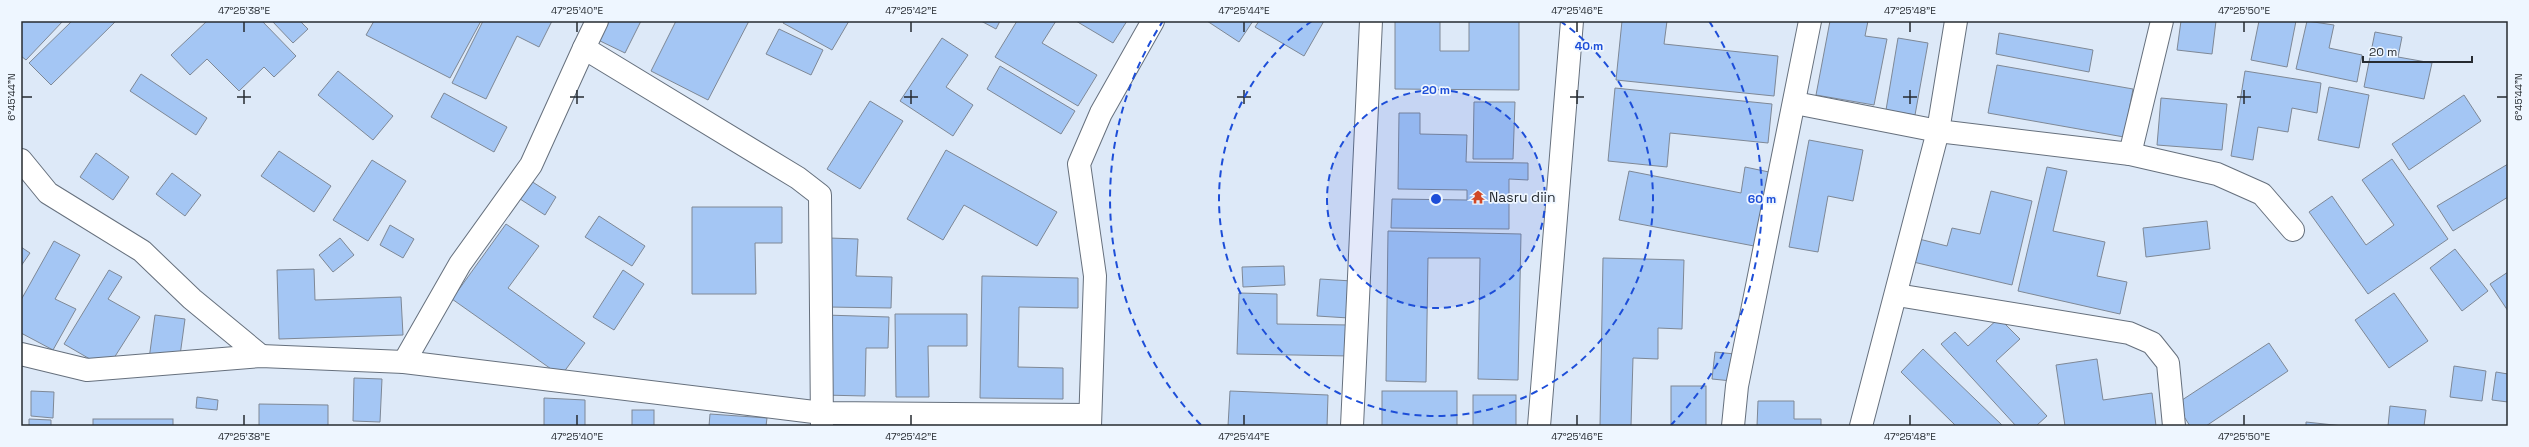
<svg xmlns="http://www.w3.org/2000/svg" width="2529" height="447" font-family="'Space Grotesk',sans-serif">
<rect width="100%" height="100%" fill="#dde9f8"/>
<g fill="#a4c6f4" stroke="#7e8896">
<path d="M21 21H63L26 60 21 56Z"/>
<path d="M72 21H116L51 85 29 63Z"/>
<path d="M207 21H262L296 56 274 77 264 67 239 91 207 59 190 75 171 55Z"/>
<path d="M272 21H300L308 29 293 43Z"/>
<path d="M374 21H481L450 78 366 35Z"/>
<path d="M483 21H552L539 47 517 36 486 99 452 83Z"/>
<path d="M605 21H641L625 53 596 39Z"/>
<path d="M676 21H749L708 100 651 71Z"/>
<path d="M784 21H849L832 50 783 23Z"/>
<path d="M981 21H1000L996 29Z"/>
<path d="M1017 21H1056L1042 43 1097 75 1078 106 995 57Z"/>
<path d="M1076 21H1127L1113 43Z"/>
<path d="M1207 21H1253L1239 42Z"/>
<path d="M1259 21H1324L1304 56 1255 27Z"/>
<path d="M1395 21H1440V51H1469V21H1519V90L1395 89Z"/>
<path d="M1622 21H1667L1664 44 1778 56 1774 96 1616 80Z"/>
<path d="M1830 21H1868L1865 36 1887 39 1874 105 1816 95Z"/>
<path d="M2181 21H2216L2212 54 2177 50Z"/>
<path d="M2259 21H2296L2287 67 2251 60Z"/>
<path d="M2307 21 2334 25 2329 48 2362 55 2357 82 2296 69Z"/>
<path d="M779 29 823 50 811 75 766 54Z"/>
<path d="M2375 32 2402 37 2398 57 2432 63 2424 99 2364 87Z"/>
<path d="M1999 33 2093 50 2089 72 1996 54Z"/>
<path d="M942 38 968 55 946 87 973 105 953 136 900 101Z"/>
<path d="M1898 38 1928 43 1915 115 1886 110Z"/>
<path d="M1997 65 2133 89 2124 137 1988 113Z"/>
<path d="M1000 66 1075 111 1061 134 987 89Z"/>
<path d="M338 71 393 116 373 140 318 95Z"/>
<path d="M2245 71 2321 83 2317 113 2292 108 2288 132 2258 127 2253 160 2231 156Z"/>
<path d="M141 74 207 118 196 135 130 91Z"/>
<path d="M2329 87 2369 95 2359 148 2318 140Z"/>
<path d="M1615 88 1772 104 1768 143 1670 133 1667 167 1608 161Z"/>
<path d="M444 93 507 127 494 152 431 117Z"/>
<path d="M2464 95 2481 121 2409 170 2392 144Z"/>
<path d="M2161 98 2227 104 2222 150 2157 145Z"/>
<path d="M870 101 903 121 860 189 827 169Z"/>
<path d="M1474 102H1515L1513 159H1473Z"/>
<path d="M1399 113H1420V134L1467 135 1466 162 1528 163V180L1509 179V229L1391 228 1392 199 1467 200V190L1398 189Z"/>
<path d="M1809 140 1863 150 1853 201 1828 196 1818 252 1789 247Z"/>
<path d="M946 150 1057 212 1037 246 964 205 943 240 907 219Z"/>
<path d="M279 151 331 186 314 212 261 176Z"/>
<path d="M96 153 129 177 113 200 80 177Z"/>
<path d="M2392 159 2448 239 2368 294 2309 212 2332 196 2366 245 2394 225 2362 180Z"/>
<path d="M372 160 406 181 368 241 333 220Z"/>
<path d="M2508 164V197L2453 231 2437 206Z"/>
<path d="M1745 167 1769 172 1754 246 1619 220 1629 171 1741 193Z"/>
<path d="M2047 167 2067 171 2053 231 2105 242 2097 276 2127 282 2120 314 2018 291Z"/>
<path d="M172 173 201 195 185 216 156 194Z"/>
<path d="M531 181 556 197 545 215 520 199Z"/>
<path d="M1991 191 2032 201 2012 285 1909 261 1915 238 1947 246 1952 228 1980 234Z"/>
<path d="M692 207H782V243H755L756 294H692Z"/>
<path d="M599 216 645 246 632 266 585 237Z"/>
<path d="M2207 221 2210 249 2146 257 2143 228Z"/>
<path d="M506 224 539 246 508 288 585 343 561 376 452 299Z"/>
<path d="M390 225 414 239 403 258 380 245Z"/>
<path d="M1388 231 1521 234 1518 380 1478 379 1480 258H1428L1426 382 1386 381Z"/>
<path d="M340 238 354 255 333 272 319 255Z"/>
<path d="M829 238 858 239 856 276 892 277 891 308 828 307Z"/>
<path d="M54 241 80 255 55 299 76 309 53 350 21 333V300Z"/>
<path d="M21 247 30 253 21 266Z"/>
<path d="M2455 249 2488 291 2462 311 2430 268Z"/>
<path d="M1603 258 1684 260 1682 329 1658 328V359L1633 358 1631 426H1600Z"/>
<path d="M1284 266 1285 285 1243 287 1242 267Z"/>
<path d="M314 269 315 300 401 297 403 335 279 339 277 270Z"/>
<path d="M109 270 122 277 108 299 140 317 107 369 64 344Z"/>
<path d="M623 270 644 284 614 330 593 317Z"/>
<path d="M2508 272V311L2490 284Z"/>
<path d="M982 276 1078 278V308L1019 307 1018 367 1063 368V399L980 398Z"/>
<path d="M1320 279 1352 281 1349 318 1317 316Z"/>
<path d="M1239 293 1277 294V324L1350 325V356L1237 354Z"/>
<path d="M2394 293 2428 341 2389 368 2355 320Z"/>
<path d="M895 314H967V346H928L929 397H896Z"/>
<path d="M155 315 185 319 179 363 149 359Z"/>
<path d="M825 315 889 317 888 348H866L865 396 823 395Z"/>
<path d="M1999 318 2020 339 1996 361 2047 416 2036 426H2016L1941 344 1955 332 1968 346Z"/>
<path d="M2269 343 2288 371 2206 426H2190L2176 404Z"/>
<path d="M1923 349 2003 426H1956L1901 372Z"/>
<path d="M1715 352 1735 354 1732 381 1712 379Z"/>
<path d="M2097 359 2103 400 2152 393 2156 426H2065L2056 365Z"/>
<path d="M2454 366 2486 371 2482 401 2450 397Z"/>
<path d="M2496 372 2508 374V402L2492 400Z"/>
<path d="M354 378 382 379 380 422 353 421Z"/>
<rect x="1671" y="386" width="35" height="40"/>
<path d="M31 391 54 392 53 418 31 416Z"/>
<path d="M1230 391 1328 395 1327 426H1228Z"/>
<rect x="1382" y="391" width="75" height="35"/>
<rect x="1473" y="395" width="43" height="31"/>
<path d="M197 397 218 400 217 410 196 408Z"/>
<path d="M544 398 585 400V426H544Z"/>
<path d="M1758 401H1794V419H1821V426H1757Z"/>
<path d="M259 404 328 405V426H259Z"/>
<path d="M2390 406 2426 410 2424 426H2388Z"/>
<rect x="632" y="410" width="22" height="16"/>
<path d="M710 414 767 418 766 426H709Z"/>
<path d="M29 419 51 420V426H29Z"/>
<rect x="93" y="419" width="80" height="7"/>
<rect x="827" y="419" width="31" height="7"/>
<rect x="864" y="419" width="31" height="7"/>
<path d="M2306 422 2343 426H2306Z"/>
</g>
<g fill="none" stroke-linecap="round" stroke-linejoin="round">
<g stroke="#66707d" stroke-width="24">
<g id="street">
<path d="M597 21 584 48 798 178 820 195 822 426"/>
<path d="M1795 103 1938 131 2130 154 2217 174 2262 194 2293 230"/>
<path d="M2130 154 2162 21"/>
<path d="M21 160 48 193 142 251 192 299 261 356"/>
<path d="M1897 295 2129 333 2152 343 2168 363 2174 426"/>
<path d="M21 354 87 370 261 356 404 362 822 413 1090 415"/>
<path d="M404 362 460 264 531 165 584 48"/>
<path d="M1090 426 1095 276 1079 164 1101 113 1153 21"/>
<path d="M1352 426 1371 21"/>
<path d="M1539 426 1572 21"/>
<path d="M1733 426 1737 386 1810 21"/>
<path d="M1861 426 1938 131 1956 21"/>
</g>
</g>
<use href="#street" stroke="#fff" stroke-width="22"/>
</g>
<path fill="none" stroke="#262b31" stroke-width="1.5" d="M244 22V32M577 22V32M911 22V32M1244 22V32M1577 22V32M1910 22V32M2244 22V32M244 90V104M577 90V104M911 90V104M1244 90V104M1577 90V104M1910 90V104M2244 90V104M22 97H32M237 97H251M570 97H584M904 97H918M1237 97H1251M1570 97H1584M1903 97H1917M2237 97H2251M2497 97H2507M244 415V425M577 415V425M911 415V425M1244 415V425M1577 415V425M1910 415V425M2244 415V425"/>
<circle cx="1436" cy="199" r="109" fill="#1d4ed8" fill-opacity=".12"/>
<g fill="none" stroke="#1d4ed8" stroke-width="2" stroke-dasharray="7 5">
<circle cx="1436" cy="199" r="109"/>
<path d="M1560 21A217 217 0 1 1 1312 21"/>
<path d="M1201 425A326 326 0 0 1 1163 21M1709 21A326 326 0 0 1 1671 425"/>
</g>
<defs>
<g id="temple-bare" transform="scale(1.08)"><path d="M0-6L5-2H3V0L6.5 2.5H4V6H1.5V3h-3V6H-4V2.5H-6.5L-3 0V-2H-5Z" fill="#d14725" stroke="#eef6ff" stroke-width="2.5" paint-order="stroke"/></g>
</defs>
<g fill-rule="evenodd">
<use href="#temple-bare" x="1478" y="197"/>
</g>
<g text-anchor="middle" dominant-baseline="central" stroke-width="3.5" stroke-linejoin="round" paint-order="stroke">
<g font-size="14" fill="#262b31" stroke="#eef6ff" text-anchor="start">
<text x="1489" y="197">Nasru diin</text>
</g>
</g>
<circle cx="1436" cy="199" r="6" fill="#1d4ed8" stroke="#eef6ff" stroke-width="2"/>
<g font-size="12" text-anchor="middle" font-weight="bold" fill="#1d4ed8" stroke="#eef6ff" stroke-width="3.5" stroke-linejoin="round" paint-order="stroke">
<text x="1589" y="50">40 m</text>
<text x="1436" y="94">20 m</text>
<text x="1762" y="203">60 m</text>
</g>
<rect width="2529" height="447" fill="none" stroke="#eef6ff" stroke-width="44"/>
<path d="M2363 56v6h109v-6" fill="none" stroke="#262b31" stroke-width="2"/>
<text x="2369" y="56" font-size="12" fill="#262b31" stroke="#eef6ff" stroke-width="3" paint-order="stroke">20 m</text>
<rect x="22" y="22" width="2485" height="403" fill="none" stroke="#262b31" stroke-width="1.5"/>
<g font-size="10" text-anchor="middle" fill="#262b31">
<text x="244" y="14">47°25'38"E</text>
<text x="577" y="14">47°25'40"E</text>
<text x="911" y="14">47°25'42"E</text>
<text x="1244" y="14">47°25'44"E</text>
<text x="1577" y="14">47°25'46"E</text>
<text x="1910" y="14">47°25'48"E</text>
<text x="2244" y="14">47°25'50"E</text>
<text transform="translate(11 97) rotate(-90)" y="4">6°45'44"N</text>
<text transform="translate(2518 97) rotate(-90)" y="4">6°45'44"N</text>
<text x="244" y="440">47°25'38"E</text>
<text x="577" y="440">47°25'40"E</text>
<text x="911" y="440">47°25'42"E</text>
<text x="1244" y="440">47°25'44"E</text>
<text x="1577" y="440">47°25'46"E</text>
<text x="1910" y="440">47°25'48"E</text>
<text x="2244" y="440">47°25'50"E</text>
</g>
</svg>
